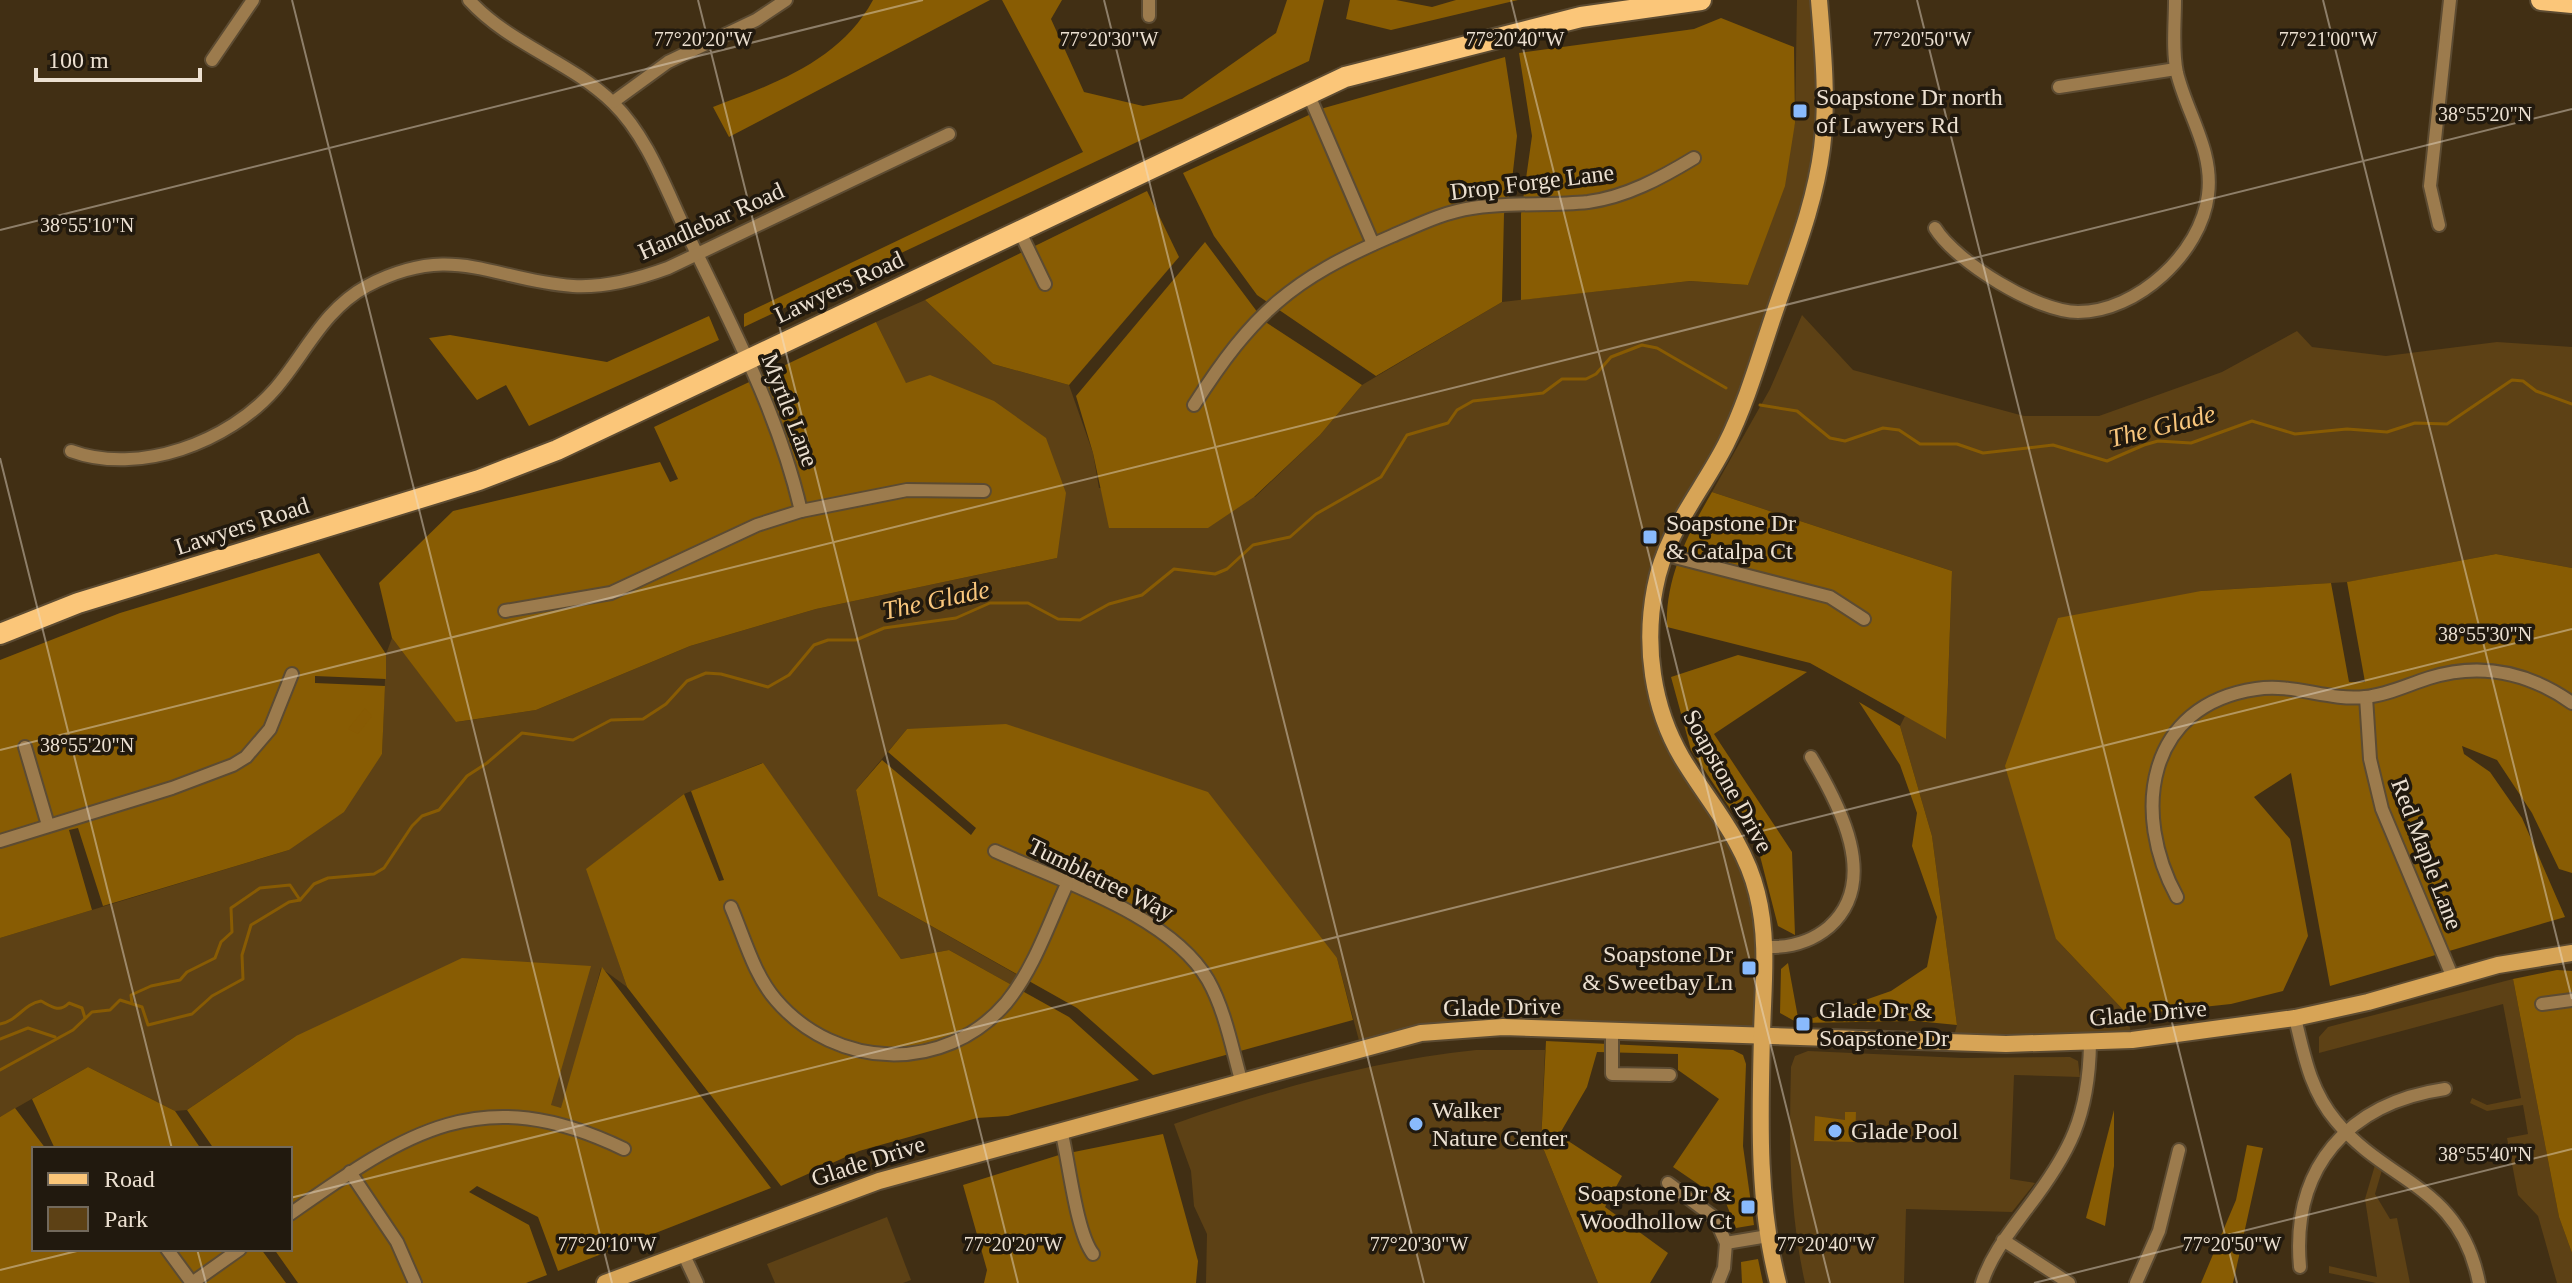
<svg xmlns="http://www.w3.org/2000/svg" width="2572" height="1283" font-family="'Times New Roman',serif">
<rect width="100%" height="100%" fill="#412f14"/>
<g fill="#5d4115">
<path d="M1797 0H1819L1822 149 1741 410 1657 574 1658 699 1756 888 1762 1036 1503 1027 1361 1048 1337 958 907 729 856 790 878 896 1023 978 1017 988 949 950 901 959 762 763 684 794 587 869 627 987 601 968 560 1123 296 1036 187 1110 175 1111 88 1067 0 1117V938L289 850 382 754 386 654 392 638 457 722 536 710 690 646 816 609 1057 558 906 384 876 322 925 300 993 364 1069 385 1093 453 1099 488 1255 497 1320 435 1362 385 1502 302 1690 281 1748 285 1795 123Z"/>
<path d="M1802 315 1853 370 2024 416H2099L2222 372 2297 331 2312 347 2386 356 2497 342 2572 347V568L2496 554 2348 582 2201 591 2056 939 2128 1015 2132 1040 1952 1043 1957 1025 1932 836 1900 726 1905 716 1946 738 1952 571 1712 492 1770 389Z"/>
<path d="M2513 979 2559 1217 2572 1253V1283H2557L2538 1216 2518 1195 2507 1138 2528 1134 2523 1105 2487 1111 2470 1103 2472 1098 2487 1105 2521 1098 2503 1004 2319 1053V1037L2328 1027Z"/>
<path d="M1476 1050H1545L1541 1143 1598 1283H1206L1207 1234 1194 1206 1191 1171 1174 1124C1270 1090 1375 1060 1476 1050Z"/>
<path d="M1808 1051 1962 1058 2070 1057 2078 1061 2080 1077 2014 1075 2010 1179 2035 1183 2012 1212 1906 1209 1904 1283H1805C1789 1211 1789 1140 1791 1067L1795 1056Z"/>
<path d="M2375 1165 2382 1170 2375 1194 2390 1219 2397 1218 2410 1283H2376L2329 1273V1266L2377 1277 2365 1199Z"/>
<path d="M887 1217 911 1280 903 1283H775L767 1264Z"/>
</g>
<g fill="#885c03">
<path d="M873 0H990L729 137 713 107C774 84 840 61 873 0Z"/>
<path d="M1002 0H1062L1051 19 1084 92 1143 106 1182 99 1276 33 1287 0H1324L1309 61 744 327V314L1083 152Z"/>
<path d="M1350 0H1396L1432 7 1456 0H1518L1391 30 1346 19Z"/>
<path d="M1721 18 1794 47 1795 123 1785 186 1748 285 1690 281 1521 300V214L1532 136 1519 53 1694 29Z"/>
<path d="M1505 57 1517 136 1511 189 1504 214 1502 302 1376 376 1257 295 1214 236 1183 173 1324 108Z"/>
<path d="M1147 191 1179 257 1069 385 993 364 925 300Z"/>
<path d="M1205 242 1264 321 1362 385 1320 435 1254 497 1208 528H1109L1093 453 1076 396Z"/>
<path d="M709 316 719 340 529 426 506 385 477 400 429 338 450 335 607 362Z"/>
<path d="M876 322 906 383 930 375 994 401 1046 438 1066 493 1057 558 816 609 690 646 536 710 456 722 392 638 379 583 453 511 660 462 670 482 678 479 654 427Z"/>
<path d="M1712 492 1952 571 1946 739 1810 663 1667 627C1665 579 1688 533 1712 492Z"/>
<path d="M319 553 386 654V679L315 676V683L385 686 382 754 344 812 289 850 103 906 78 828 69 830 92 910 0 938V660L120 613Z"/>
<path d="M2496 554 2572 568V873L2559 869 2532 813 2497 760 2462 746 2464 754 2490 772 2522 818 2565 917 2330 986 2291 773 2254 797 2290 839 2308 936 2283 991 2231 1004 2128 1015 2056 939 2005 766 2058 618 2201 591 2331 583 2349 682H2365L2347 582Z"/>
<path d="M1738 655 1807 672 1714 734 1792 852 1795 935 1778 926 1759 852 1691 750 1671 677Z"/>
<path d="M1859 702 1900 726 1932 836 1957 1025 1916 1021 1798 1023 1780 1013 1781 969 1788 963 1799 1023 1891 991 1927 967 1937 917 1912 846 1917 813 1900 765Z"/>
<path d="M1006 724 1208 792 1337 958 1353 1020 1153 1075 1077 1008 878 896 856 790 882 760 971 835 976 828 888 752 907 729Z"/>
<path d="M763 763 901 959 949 950 1069 1017 1139 1080 1008 1116 977 1118 859 1151 781 1186 627 987 586 869 684 794 719 881 724 880 691 791Z"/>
<path d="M462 958 591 966 551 1105 561 1108 602 967 771 1188 558 1271 538 1217 477 1186 469 1192 529 1225 547 1275 526 1283H298L274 1249H290V1149H214L187 1110 296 1036Z"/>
<path d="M2557 970 2572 971V1253L2559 1217 2513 979Z"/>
<path d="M1546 1041 1733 1050 1743 1055 1746 1064 1743 1146 1754 1225 1736 1228 1726 1203 1673 1167 1719 1099 1678 1070V1054L1597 1052 1587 1087 1559 1135 1622 1176 1605 1207 1668 1253 1650 1283H1598L1541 1143Z"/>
<path d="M88 1067 175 1111 201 1149H55L32 1099Z"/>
<path d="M15 1108 46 1149H34V1249H261L286 1283H0V1117Z"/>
<path d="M2114 1110V1166L2105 1226 2086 1218Z"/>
<path d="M1163 1134 1198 1261 1196 1283H984L987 1270 963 1185 1059 1155Z"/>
<path d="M2247 1145 2263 1148 2233 1283H2201L2236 1200Z"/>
<path d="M1758 1259 1763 1283H1742L1741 1262Z"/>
</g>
<g fill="#885b03">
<path d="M365 708 372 716 358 734 348 729Z"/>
<path d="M1845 1112H1856L1855 1142 1814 1141 1815 1116 1845 1120Z"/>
</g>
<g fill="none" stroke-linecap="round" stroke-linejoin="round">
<g stroke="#885b03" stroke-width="3">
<path d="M1760 405 1797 411 1830 438 1845 441 1883 428 1899 430 1920 444H1957L1983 453 2053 445 2107 461 2144 445 2158 441 2191 443 2252 421 2295 434 2347 429 2387 432 2415 423 2447 424 2512 380 2523 381 2536 391 2572 404"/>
<path d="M132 1003 131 995 151 986 180 980 187 972 215 958 221 942 232 932 231 908 260 888 290 885 300 900"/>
<path d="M0 1024C18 1021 23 1004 41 1001 52 1007 59 1013 69 1003L82 1008 85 1018"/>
<path d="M0 1039 28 1028 55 1037"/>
<path d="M0 1070 73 1030 92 1012 110 1010 120 1000 142 1007 148 1025 192 1014 212 996 243 979 242 955 251 925 289 902 300 900 314 884 328 878 374 874 384 868 412 826 422 816 439 810 467 776 487 763 522 733 573 740 611 720 643 719 666 704 687 681 706 673 721 674 768 687 789 675 814 645 828 640H856L884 628 956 618 990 603H1028L1058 619 1080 620 1109 604 1142 595 1174 569 1215 574 1227 569 1253 545 1290 537 1316 514 1381 477 1407 435 1448 423 1457 410 1473 401 1543 393 1562 379H1586L1596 374 1611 357 1642 345 1657 348 1726 388"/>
</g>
<g stroke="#5c4b32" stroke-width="16">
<g id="street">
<path d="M469 0C510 45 570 61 613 103 647 136 665 187 685 229 729 321 778 411 801 511"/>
<path d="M1149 0V16"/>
<path d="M212 60 253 0"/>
<path d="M2059 87 2176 69"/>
<path d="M1308 93 1373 244"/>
<path d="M613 102 668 62 756 20 786 0"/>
<path d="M2439 225 2430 186 2450 0"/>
<path d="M1935 228C1956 262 2037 312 2078 312 2137 312 2201 253 2208 195 2214 151 2187 114 2177 73 2172 50 2175 24 2175 0"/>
<path d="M1019 230 1045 284"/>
<path d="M1194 405C1253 313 1291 279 1392 236 1418 225 1444 212 1472 208 1510 202 1550 206 1588 202 1626 197 1661 178 1694 158"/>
<path d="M71 451C139 476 229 442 275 389 306 353 323 310 367 286 453 241 491 280 573 286 606 288 638 279 668 268L949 134"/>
<path d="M1663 554 1830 597 1864 619"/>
<path d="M505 611 611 593 757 525 801 511 907 490 984 491"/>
<path d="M2366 697 2370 759 2382 809 2453 978"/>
<path d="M25 747 48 825"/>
<path d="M0 841 172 788 233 765 246 757 270 729 292 674"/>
<path d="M995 851C1061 881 1171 916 1208 980 1225 1010 1232 1048 1241 1080"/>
<path d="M2177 897C2131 813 2146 705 2256 689 2293 683 2328 701 2365 697 2387 695 2407 685 2429 678 2480 662 2528 672 2572 703"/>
<path d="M731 907C744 937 754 975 776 1000 836 1070 945 1074 1006 1003 1034 969 1049 923 1067 884"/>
<path d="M1765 947C1789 948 1810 943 1829 927 1881 881 1839 804 1811 757"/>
<path d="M2542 1004 2572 1000"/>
<path d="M2295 1018C2304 1055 2310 1090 2336 1121 2388 1184 2460 1185 2479 1283"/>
<path d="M1612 1032V1074L1670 1075"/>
<path d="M1061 1130C1069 1161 1076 1232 1093 1254"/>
<path d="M350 1172 397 1242 415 1283"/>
<path d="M1668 1183 1715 1218 1726 1243"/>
<path d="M290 1214C407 1132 481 1080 624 1149"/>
<path d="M2003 1240 2069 1283"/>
<path d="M167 1249 192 1283"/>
<path d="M683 1253 697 1283"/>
<path d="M2300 1267C2291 1168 2348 1103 2445 1089"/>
<path d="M192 1283 240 1249"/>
<path d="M1718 1283 1724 1268 1726 1243 1768 1236"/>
<path d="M1982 1283C1991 1255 2009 1233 2026 1210 2070 1153 2089 1116 2090 1043"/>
<path d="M2136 1283 2159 1231 2179 1150"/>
</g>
</g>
<g stroke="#5c4b32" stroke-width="20">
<g id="secondary">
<path d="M605 1283 879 1181 1421 1033 1503 1027 2006 1044 2132 1040 2295 1018 2368 1002 2498 965 2572 953"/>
<path d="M1778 1283C1757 1202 1760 1117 1762 1034 1763 987 1769 940 1757 893 1744 840 1709 803 1682 758 1652 707 1644 645 1655 588 1665 532 1701 493 1726 444 1747 402 1760 355 1775 311 1793 258 1815 204 1822 148 1828 99 1823 49 1819 0"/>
</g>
</g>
<g stroke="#5c4b32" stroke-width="24">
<g id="primary">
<path d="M2541 0 2572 3"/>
<path d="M0 634 78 603 479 480 557 450 1345 77 1581 17 1701 0"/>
</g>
</g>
<use href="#street" stroke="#9c7b4d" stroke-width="12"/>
<use href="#secondary" stroke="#d7a456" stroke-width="16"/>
<use href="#primary" stroke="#fbc679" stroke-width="20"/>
</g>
<path fill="none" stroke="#ece0d1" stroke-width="2" stroke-opacity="0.45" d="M292 0 612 1283M698 0 1018 1283M1104 0 1424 1283M1511 0 1830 1283M1917 0 2237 1283M2323 0 2572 999M0 230 923 0M0 458 172 1149M0 750 2572 109M290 1198 2572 629M197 1249 206 1283M0 1270 85 1249M2034 1283 2572 1149"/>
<g fill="#89bafc" stroke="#21190e" stroke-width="3">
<rect x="1792" y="103" width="16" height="16" rx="4"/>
<rect x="1642" y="529" width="16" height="16" rx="4"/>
<rect x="1741" y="960" width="16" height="16" rx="4"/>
<rect x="1795" y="1016" width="16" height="16" rx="4"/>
<circle cx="1416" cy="1124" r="8"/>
<circle cx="1835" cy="1131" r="8"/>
<rect x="1740" y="1199" width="16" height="16" rx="4"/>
</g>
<g text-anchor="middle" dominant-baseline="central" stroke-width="7" stroke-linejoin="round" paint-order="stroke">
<g font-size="24" fill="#ece0d1" stroke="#21190e" text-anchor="start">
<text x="1816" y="97">Soapstone Dr north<tspan x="1816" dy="28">of Lawyers Rd</tspan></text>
<text x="1666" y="523">Soapstone Dr<tspan x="1666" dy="28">&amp; Catalpa Ct</tspan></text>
<text x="1733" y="954" text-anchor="end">Soapstone Dr<tspan x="1733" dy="28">&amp; Sweetbay Ln</tspan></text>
<text x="1819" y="1010">Glade Dr &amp;<tspan x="1819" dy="28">Soapstone Dr</tspan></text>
<text x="1432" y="1110">Walker<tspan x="1432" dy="28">Nature Center</tspan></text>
<text x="1851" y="1131">Glade Pool</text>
<text x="1732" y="1193" text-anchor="end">Soapstone Dr &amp;<tspan x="1732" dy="28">Woodhollow Ct</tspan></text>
</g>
<g font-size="24" fill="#ece0d1" stroke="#21190e">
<text transform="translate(1532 182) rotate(-7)">Drop Forge Lane</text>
<text transform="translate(711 221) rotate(-24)">Handlebar Road</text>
<text transform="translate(839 287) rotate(-25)">Lawyers Road</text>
<text transform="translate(790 410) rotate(69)">Myrtle Lane</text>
<text transform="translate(242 526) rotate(-18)">Lawyers Road</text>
<text transform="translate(1728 781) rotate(61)">Soapstone Drive</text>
<text transform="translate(2427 854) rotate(69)">Red Maple Lane</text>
<text transform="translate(1101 879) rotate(26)">Tumbletree Way</text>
<text transform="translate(1502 1007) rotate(-1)">Glade Drive</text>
<text transform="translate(2148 1013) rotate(-5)">Glade Drive</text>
<text transform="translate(868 1161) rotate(-18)">Glade Drive</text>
</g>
<g font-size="26" font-style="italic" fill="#f9c67c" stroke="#21190e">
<text transform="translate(2162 426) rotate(-14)">The Glade</text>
<text transform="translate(936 600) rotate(-12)">The Glade</text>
</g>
</g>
<g font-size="20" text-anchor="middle" fill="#ece0d1" stroke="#21190e" stroke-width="7" stroke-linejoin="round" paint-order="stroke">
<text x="703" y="46">77°20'20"W</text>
<text x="1109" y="46">77°20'30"W</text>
<text x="1515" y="46">77°20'40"W</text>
<text x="1922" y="46">77°20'50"W</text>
<text x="2328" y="46">77°21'00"W</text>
<text x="2485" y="121">38°55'20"N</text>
<text x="87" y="232">38°55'10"N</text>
<text x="2485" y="641">38°55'30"N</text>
<text x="87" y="752">38°55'20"N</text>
<text x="2485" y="1161">38°55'40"N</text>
<text x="607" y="1251">77°20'10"W</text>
<text x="1013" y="1251">77°20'20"W</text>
<text x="1419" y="1251">77°20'30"W</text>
<text x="1826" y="1251">77°20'40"W</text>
<text x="2232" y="1251">77°20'50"W</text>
</g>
<rect x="32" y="1147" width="260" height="104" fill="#21190e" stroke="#72695c" stroke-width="2"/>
<rect x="48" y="1173" width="40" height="12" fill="#fbc679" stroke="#72695c" stroke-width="2"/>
<text x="104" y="1187" font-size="24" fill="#ece0d1">Road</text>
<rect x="48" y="1207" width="40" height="24" fill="#5d4115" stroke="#72695c" stroke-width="2"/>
<text x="104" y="1227" font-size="24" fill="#ece0d1">Park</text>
<path d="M36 68v12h164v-12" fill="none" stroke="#ece0d1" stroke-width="4"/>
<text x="48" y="68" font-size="24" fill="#ece0d1" stroke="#21190e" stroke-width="6" paint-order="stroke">100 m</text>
</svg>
